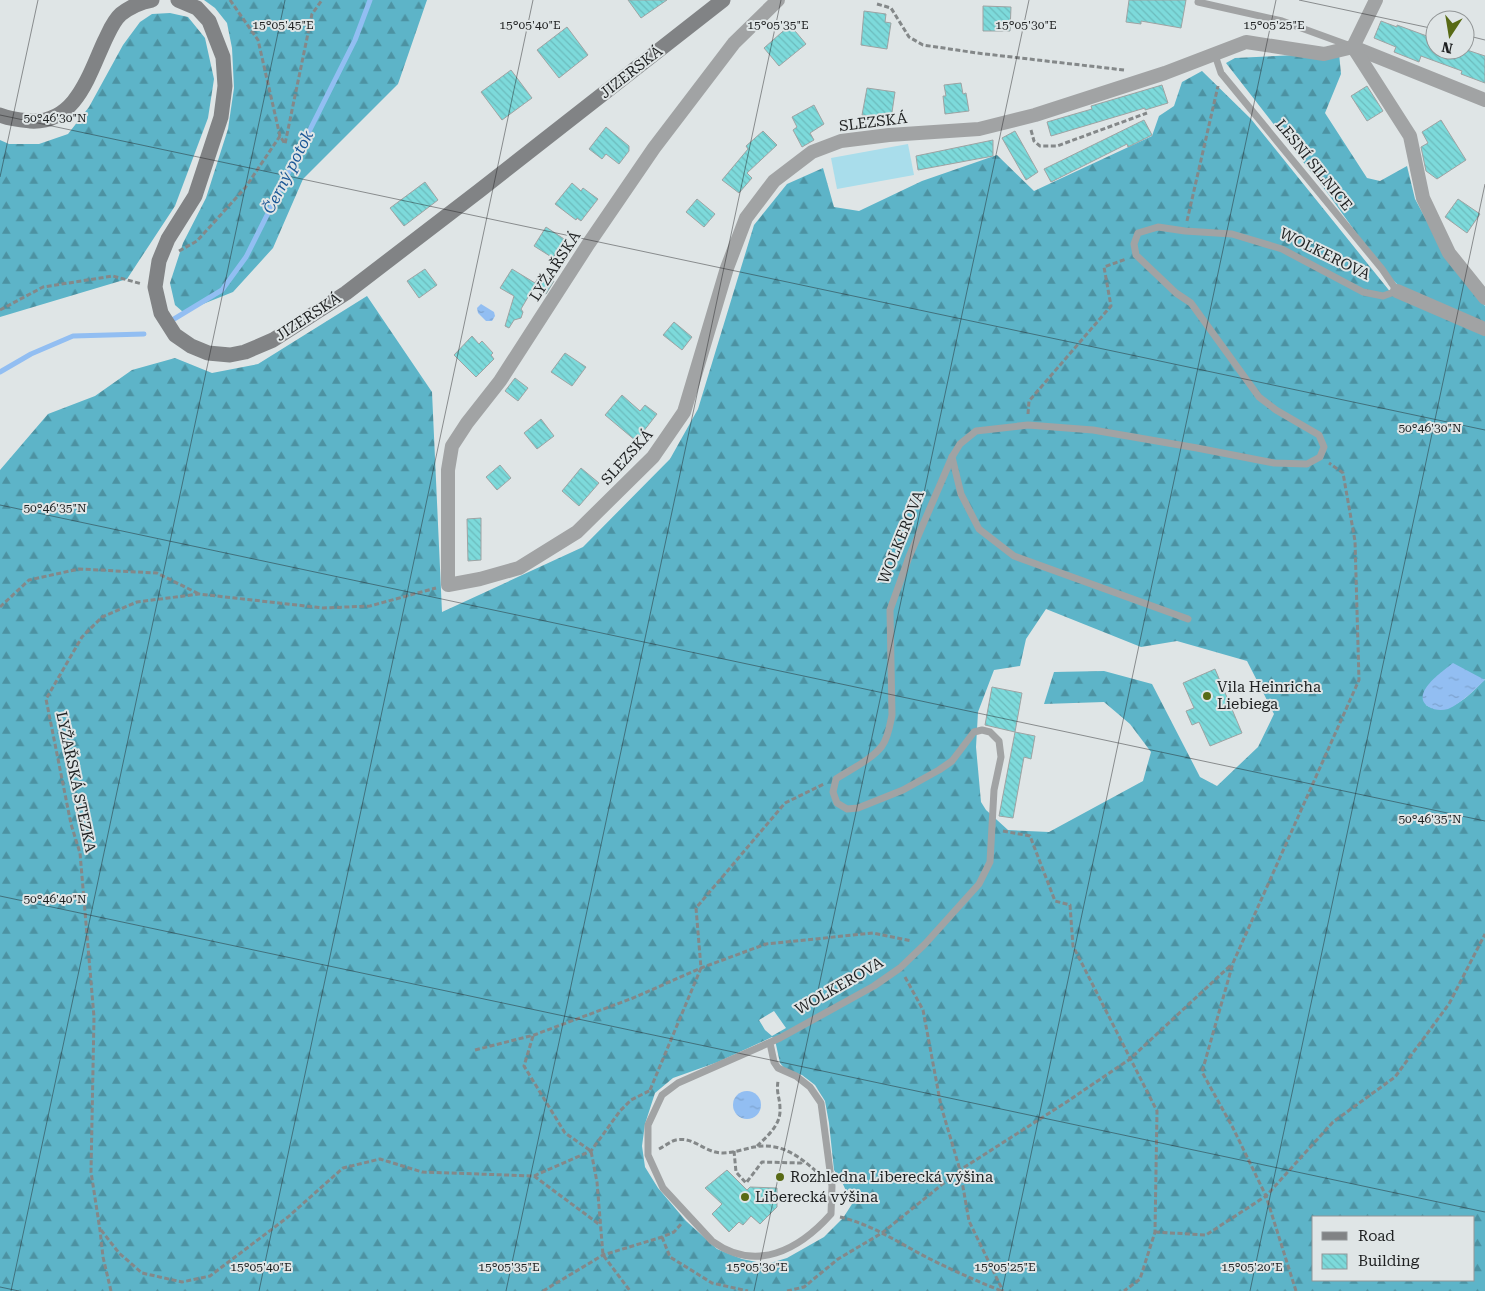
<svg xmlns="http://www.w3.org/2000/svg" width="1485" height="1291" font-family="'Roboto Serif',serif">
<defs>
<pattern id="forest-firs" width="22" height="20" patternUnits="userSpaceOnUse" patternTransform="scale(1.25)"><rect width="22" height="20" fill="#5db4c8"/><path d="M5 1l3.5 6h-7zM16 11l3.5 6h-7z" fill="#4c92a2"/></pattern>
<pattern id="water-ripples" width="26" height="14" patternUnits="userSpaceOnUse" patternTransform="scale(1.25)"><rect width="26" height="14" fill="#92bef2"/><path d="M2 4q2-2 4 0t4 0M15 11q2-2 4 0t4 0" fill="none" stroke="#7da3cf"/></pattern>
<pattern id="building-back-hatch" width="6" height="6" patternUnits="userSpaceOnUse" patternTransform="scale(1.25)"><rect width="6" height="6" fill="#7ddadb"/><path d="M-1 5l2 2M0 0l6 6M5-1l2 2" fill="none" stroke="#6cbbbc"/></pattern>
</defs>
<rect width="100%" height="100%" fill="#dfe5e6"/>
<g fill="url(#forest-firs)" fill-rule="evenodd">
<path d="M204 0H427L398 84 303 179 273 248 233 292 183 312 175 305 170 283 183 243 206 198 228 129 234 88 232 48 227 23 215 8Z"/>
<path d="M170 13 188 17 205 38 214 79 208 118 175 206 127 279 0 317V140L9 144H39L68 134 89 107 123 45 140 22 152 14Z"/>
<path d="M1339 53 1341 74 1325 113 1367 178 1380 181 1407 166 1415 199 1447 258 1485 306V323L1400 287 1382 269 1329 195 1226 63 1235 58Z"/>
<path d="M1202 71 1251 119 1392 294 1485 335V1291H0V470L48 414 95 396 132 370 175 358 212 373 258 364 367 296 432 392 442 612 583 547 670 459 698 409 754 225 787 184 823 168 834 207 859 211 922 181 997 155 1034 191 1152 136 1159 116 1174 106 1182 82ZM1046 609 1141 647 1177 641 1247 661 1274 714 1258 747 1217 786 1200 777 1152 684 1104 671 1054 672 1044 704 1104 702 1130 724 1151 752 1143 781 1049 832 1008 830 986 810 981 802 976 747 978 712 994 670 1020 666 1026 639ZM1485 679C1470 695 1448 718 1426 705ZM774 1011 786 1028 772 1036 765 1030 759 1020ZM772 1037 775 1040 780 1063 786 1070 802 1075 815 1085 825 1101 829 1123 834 1170 842 1182 852 1204 843 1218 824 1237 787 1258 767 1264 742 1259 717 1249 686 1221 658 1188 645 1167 642 1146 645 1124 655 1093 673 1078 718 1062ZM1314 1217H1474V1280H1314Z"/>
</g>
<path fill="#a9ddeb" d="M908 144 914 175 837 189 831 158Z"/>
<g fill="url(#water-ripples)">
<path d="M481 304 494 312 495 316 492 321H486L478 313 477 308Z"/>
<path d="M1453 663 1485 680C1474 690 1462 703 1448 709 1441 711 1434 710 1429 707 1409 694 1443 671 1453 663Z"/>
<circle cx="747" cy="1105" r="14"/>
</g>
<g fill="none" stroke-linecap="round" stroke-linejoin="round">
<g stroke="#92bef2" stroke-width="5">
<path d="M174 319 222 290 246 257 355 40 370 0"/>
<path d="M0 372 31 354 73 336 144 334"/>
</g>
</g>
<g fill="url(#building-back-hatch)" stroke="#9ea3a3">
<path d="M628 0H667L641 18Z"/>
<path d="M1129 0H1186L1181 28 1141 21V24L1126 22Z"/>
<path d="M983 6 1011 7 1010 31H983Z"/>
<path d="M864 11 886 14 885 22 891 23 887 49 861 45Z"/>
<path d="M1381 21 1397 27V25L1435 39 1431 50H1467L1485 56V83L1461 74 1462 71 1421 56 1419 62 1394 52 1396 47 1374 38Z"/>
<path d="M790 25 806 44 779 66 764 48Z"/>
<path d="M567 27 588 55 559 78 537 50Z"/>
<path d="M511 70 532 98 502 120 481 92Z"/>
<path d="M961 83 963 94 966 93 969 111 945 114 943 96H946L944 85Z"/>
<path d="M1162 85 1168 103 1145 110V108L1051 136 1047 122 1092 109 1091 106Z"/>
<path d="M1367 86 1383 111 1367 121 1351 96Z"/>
<path d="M867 88 895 92 891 119 862 115Z"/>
<path d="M814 105 824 124 810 133 814 140 802 147 793 130 797 127 792 117Z"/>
<path d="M1144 120 1152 135 1128 147 1127 144 1051 182 1044 169Z"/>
<path d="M1441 120 1466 160 1437 179 1426 171 1421 147 1428 143 1422 132Z"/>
<path d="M606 127 629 146V151L619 164 606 154 602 159 589 149Z"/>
<path d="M763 131 777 145 747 173 752 178 739 193 722 180 748 149 746 146Z"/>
<path d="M1015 131 1038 172 1026 180 1002 138Z"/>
<path d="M993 140V156L918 170 916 156Z"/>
<path d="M425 182 438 200 404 226 390 208Z"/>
<path d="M572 183 581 191 583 188 598 199 581 221 577 218 576 220 555 204Z"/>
<path d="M697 199 715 214 704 227 686 212Z"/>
<path d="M1458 199 1480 214 1467 233 1445 217Z"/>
<path d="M546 227 564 239 553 258 534 246Z"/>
<path d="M425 269 437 285 419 298 407 281Z"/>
<path d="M512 269 535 283 541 273 554 281 546 294 534 287 521 309 523 312 521 318 514 320 509 328 505 326 514 296 500 288Z"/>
<path d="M674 322 692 337 682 350 663 335Z"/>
<path d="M472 336 479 344 482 341 493 353 491 355 494 359 476 377 454 355Z"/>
<path d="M565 353 586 367 572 386 551 372Z"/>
<path d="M515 378 528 388 518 401 505 391Z"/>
<path d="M622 395 640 411 645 405 657 414 636 441 605 415Z"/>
<path d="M541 419 554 436 537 449 524 433Z"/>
<path d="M500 465 511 478 497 490 486 477Z"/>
<path d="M581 468 599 483 579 506 562 491Z"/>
<path d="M481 518V560L468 561 467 519Z"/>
<path d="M1215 669 1242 733 1210 746 1199 722 1192 725 1186 711 1194 708 1183 683Z"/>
<path d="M992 687 1022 693 1015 732 985 725Z"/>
<path d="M1015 732 1035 736 1031 759 1024 757 1013 818 999 816Z"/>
<path d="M727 1170 747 1190 750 1187 777 1188V1207L760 1224 751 1216 743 1225 739 1222 729 1232 712 1214 722 1204 705 1188Z"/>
</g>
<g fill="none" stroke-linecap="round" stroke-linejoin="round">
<g stroke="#848889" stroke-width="3" stroke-dasharray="5 2.5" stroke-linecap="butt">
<path d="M230 0 258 40 280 136 285 144 312 14 322 0"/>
<path d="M877 4 891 8 909 37 923 45 977 53 1124 70"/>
<path d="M1031 130 1034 141 1040 146H1057L1147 113"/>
<path d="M1187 221 1218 86"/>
<path d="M179 251 197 241 245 188 280 136"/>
<path d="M0 310 43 287 113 276 142 284"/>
<path d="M1028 414 1029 401 1111 306 1104 267 1126 259"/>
<path d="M0 607 29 580 79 569 157 573 199 594"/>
<path d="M1003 831 1030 836 1055 901 1070 905 1073 946 1157 1111 1155 1232 1140 1279 1124 1291"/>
<path d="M905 977 923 1010 941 1106 960 1170 969 1221 1003 1291"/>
<path d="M533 1036 524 1066 565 1133 591 1151 597 1182 603 1255 630 1291"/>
<path d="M475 1050 534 1035 633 998 701 968 766 944 873 933 912 941"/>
<path d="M650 1090 701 968 696 908 785 803 824 784"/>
<path d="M757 1146C768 1136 781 1124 780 1109 780 1097 776 1094 778 1081"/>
<path d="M659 1149C665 1146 671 1141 676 1140 694 1136 704 1153 723 1153 733 1153 744 1149 754 1147 781 1142 799 1156 818 1173"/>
<path d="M734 1151 736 1172 746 1183 762 1162 801 1163 803 1160"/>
<path d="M534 1176 591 1151 620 1111 631 1100 651 1090"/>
<path d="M840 1217C871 1224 899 1243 928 1258 952 1270 976 1281 1002 1291"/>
<path d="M101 1230 119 1253 142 1273 182 1282 210 1276 288 1217 343 1168 380 1159 422 1172 534 1176 600 1225"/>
<path d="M1155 1232 1206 1235 1266 1196 1333 1122 1395 1077 1449 1004 1485 934"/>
<path d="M662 1237 670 1257 712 1283 748 1291"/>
<path d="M111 1291 103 1257 100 1230 91 1172 94 1017 80 853 71 824 46 699 82 637 102 617 137 602 199 594 323 608 370 606 436 588"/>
<path d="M543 1291 603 1255 662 1237 674 1232 682 1223"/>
<path d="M787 1291 804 1287 838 1259 882 1233 960 1170 1065 1103 1130 1059 1232 964"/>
<path d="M1296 1291 1266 1196 1233 1128 1202 1072 1233 963 1359 680 1355 541 1343 473 1329 463"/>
</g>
<g stroke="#a1a3a4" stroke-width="7">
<path d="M1198 2 1282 21 1348 45"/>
<path d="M952 457 961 494 979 529 1014 556 1188 619"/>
<path d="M770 1043 774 1062 778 1068 796 1076 810 1087 821 1103 832 1186 831 1214C799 1250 756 1273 712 1241L663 1188 648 1155V1125L662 1095 678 1083 780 1038 874 986 900 968 925 944 979 884 990 862 994 790 1001 757 999 741 990 732 982 730 974 732 952 761 939 770 903 790 858 808 847 809 837 803 833 792 836 779C851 769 871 760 882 746 888 738 890 725 892 715L890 610 909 557 952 457 960 444 976 431 1028 425 1093 430 1197 448 1274 463 1307 464 1320 457 1324 447 1319 435 1276 410 1259 397 1191 303 1176 293 1136 255 1134 244 1138 233 1158 227 1185 231 1232 234 1282 249 1363 292 1383 296 1397 291 1382 269 1221 73 1215 55"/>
</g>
<g stroke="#a1a3a4" stroke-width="14">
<path d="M778 0 734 43 654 148 589 243 500 381 467 423 452 446 448 470V585L480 579 519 568 577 532 653 457 684 412 727 268 746 218 774 181 812 152 841 141 889 135 979 129 1035 115 1165 73 1246 42 1324 54 1353 47 1485 100"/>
<path d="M1376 0 1353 47 1410 136 1423 198 1449 253 1485 298"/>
<path d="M1397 291 1485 329"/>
</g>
<g stroke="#818385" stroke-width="15">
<path d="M178 0 197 8 209 21 223 57 225 86 221 117 195 196 168 239 159 261 155 287 161 313 175 335 191 346 208 353 230 355 245 352 273 340 346 293 479 191 723 0"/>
<path d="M0 115C9 119 20 120 30 121 76 124 89 74 105 40 109 32 113 21 121 14 130 7 141 2 152 0"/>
</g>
</g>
<path fill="none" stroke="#1e2021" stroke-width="1" stroke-opacity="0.45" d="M1299 0 1435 29M1465 35 1485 40M0 115 1485 430M0 177 38 0M0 505 1485 821M0 896 1485 1212M0 1287 19 1291M11 1291 285 0M259 1291 533 0M506 1291 781 0M754 1291 1029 0M1002 1291 1276 0M1250 1291 1485 184"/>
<g fill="#586a15" stroke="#dfe5e6" stroke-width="2">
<circle cx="1207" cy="696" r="5"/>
<circle cx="780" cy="1177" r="5"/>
<circle cx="745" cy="1197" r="5"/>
</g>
<g text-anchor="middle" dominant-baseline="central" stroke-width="4" stroke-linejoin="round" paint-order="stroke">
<g font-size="15" fill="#1e2021" stroke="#dfe5e6">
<text transform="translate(631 72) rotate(-38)">JIZERSKÁ</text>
<text transform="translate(873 122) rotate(-7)">SLEZSKÁ</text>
<text transform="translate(1314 165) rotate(51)">LESNÍ SILNICE</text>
<text transform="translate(1325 254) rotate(26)">WOLKEROVA</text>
<text transform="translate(555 266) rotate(-57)">LYŽAŘSKÁ</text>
<text transform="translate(308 317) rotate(-33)">JIZERSKÁ</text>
<text transform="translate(627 457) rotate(-48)">SLEZSKÁ</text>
<text transform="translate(901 537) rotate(-68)">WOLKEROVA</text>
<text transform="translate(76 782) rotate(78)">LYŽAŘSKÁ STEZKA</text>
<text transform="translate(839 986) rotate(-30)">WOLKEROVA</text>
</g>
<g font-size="15" fill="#1e2021" stroke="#dfe5e6" text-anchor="start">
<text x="1217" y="687">Vila Heinricha<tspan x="1217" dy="17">Liebiega</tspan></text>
<text x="790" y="1177">Rozhledna Liberecká výšina</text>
<text x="755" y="1197">Liberecká výšina</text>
</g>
<g font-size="16" font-style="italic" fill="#1b5796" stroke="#dfe5e6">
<text transform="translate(288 172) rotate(-63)">Černý potok</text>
</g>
</g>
<g font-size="12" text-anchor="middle" fill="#1e2021" stroke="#dfe5e6" stroke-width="4" stroke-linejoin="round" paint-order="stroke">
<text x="283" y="29">15°05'45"E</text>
<text x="530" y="29">15°05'40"E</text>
<text x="778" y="29">15°05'35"E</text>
<text x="1026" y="29">15°05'30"E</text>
<text x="1274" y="29">15°05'25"E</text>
<text x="55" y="122">50°46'30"N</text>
<text x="1430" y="432">50°46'30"N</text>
<text x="55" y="512">50°46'35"N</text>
<text x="1430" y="823">50°46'35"N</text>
<text x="55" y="903">50°46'40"N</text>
<text x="261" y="1271">15°05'40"E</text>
<text x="509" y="1271">15°05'35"E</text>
<text x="757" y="1271">15°05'30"E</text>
<text x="1005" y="1271">15°05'25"E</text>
<text x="1252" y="1271">15°05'20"E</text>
</g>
<rect x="1312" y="1216" width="162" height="65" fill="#dfe5e6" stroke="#929697"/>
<rect x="1322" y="1232" width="25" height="8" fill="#818385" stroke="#929697"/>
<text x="1358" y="1241" font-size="15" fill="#1e2021">Road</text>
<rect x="1322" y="1254" width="25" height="15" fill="url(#building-back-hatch)" stroke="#929697"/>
<text x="1358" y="1266" font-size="15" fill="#1e2021">Building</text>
<g transform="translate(1450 35) rotate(192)"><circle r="24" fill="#dfe5e6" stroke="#929697"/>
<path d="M0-4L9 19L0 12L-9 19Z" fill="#586a15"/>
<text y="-8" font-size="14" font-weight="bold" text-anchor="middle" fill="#1e2021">N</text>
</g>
</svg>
